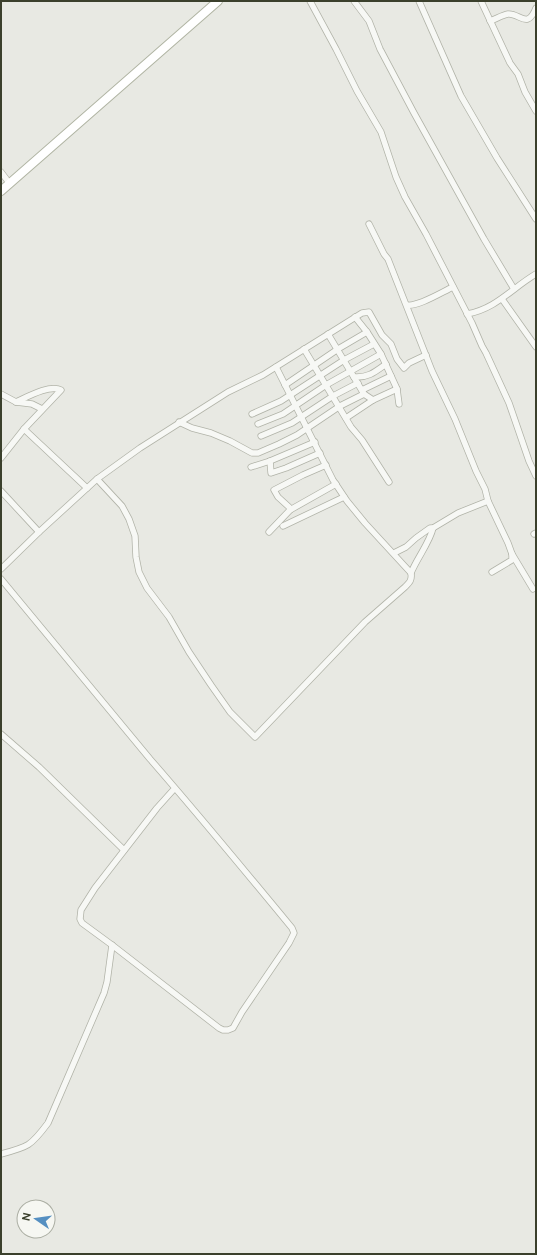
<svg xmlns="http://www.w3.org/2000/svg" width="537" height="1255" font-family="'DM Sans',sans-serif">
<rect width="100%" height="100%" fill="#e8e9e3"/>
<g fill="none" stroke-linecap="round" stroke-linejoin="round">
<g stroke="#b1b3a8" stroke-width="7">
<g id="minor">
<path d="M310 1 336 49 357 91 381 132 396 177 405 197 426 234 472 323 482 346 486 353 509 403 529 461 536 476"/>
<path d="M354 1 369 21 380 49 414 113 484 239 514 289"/>
<path d="M419 1 461 96 497 158 536 219"/>
<path d="M481 1 510 63 518 74 525 92 536 111"/>
<path d="M490 21C496 19 502 15 508 14 520 13 527 30 536 8"/>
<path d="M1 172 10 184"/>
<path d="M369 224 384 254 388 259 432 371 455 419 476 471 485 489 488 501 508 543 512 554V560L492 572"/>
<path d="M502 299 536 347"/>
<path d="M407 305C418 307 442 292 453 287"/>
<path d="M467 314C496 309 512 288 536 274"/>
<path d="M355 317 367 332 381 354 397 389 399 404"/>
<path d="M328 334 364 394 373 400"/>
<path d="M304 349 351 427 362 440 389 482"/>
<path d="M354 377C368 378 375 372 386 364"/>
<path d="M285 385 338 349 367 332"/>
<path d="M362 390 391 376"/>
<path d="M1 394 16 402 32 404 42 409"/>
<path d="M252 414 281 401 344 360 374 344"/>
<path d="M346 418 373 400 397 389"/>
<path d="M179 422 192 428 211 433 230 441 252 453H258L279 444 297 435 340 406 364 394"/>
<path d="M258 424 283 414 326 385 381 354"/>
<path d="M24 429 87 488"/>
<path d="M261 436 292 423 333 396 358 383"/>
<path d="M1 458 24 429 61 390C50 384 27 397 16 402"/>
<path d="M270 461 271 473 286 468 320 453"/>
<path d="M251 467 270 461 315 442"/>
<path d="M97 479 122 506 129 519 135 536 136 557 139 572 147 588 169 617 189 652 211 685 230 712 255 737 365 622 405 587C410 582 412 580 411 573L365 523 347 501 333 480 276 367"/>
<path d="M1 491 39 532"/>
<path d="M290 510 289 507 278 497 274 490 303 475 326 465"/>
<path d="M283 526 344 497"/>
<path d="M269 532 290 510 336 484"/>
<path d="M534 534 536 533"/>
<path d="M394 553 406 547 416 538 430 528H433L458 513 488 501"/>
<path d="M512 554 533 589"/>
<path d="M1 569 39 532 97 479 140 448 228 392 263 375 362 313 369 312 382 335 391 344 397 359 404 368 409 363 426 355"/>
<path d="M411 573C417 558 430 542 433 528"/>
<path d="M1 579 150 759C198 814 245 871 292 928L294 933 289 943 242 1012 233 1028 228 1030H223L219 1028 112 945 82 923 80 919 81 910 95 888 157 808 175 788"/>
<path d="M1 734 39 767 124 850"/>
<path d="M1 1154C28 1147 31 1146 48 1123L104 993 107 982 112 945"/>
</g>
</g>
<g stroke="#b0b4a3" stroke-width="10">
<path id="primary" d="M1 191 218 1"/>
</g>
<use href="#minor" stroke="#f7f8f5" stroke-width="5.5"/>
<use href="#primary" stroke="#fff" stroke-width="8"/>
</g>
<rect width="537" height="1255" fill="none" stroke="#3b402c" stroke-width="4"/>
<g transform="translate(36 1219) rotate(283)"><circle r="19" fill="#f6f7f2" stroke="#abaea3"/>
<path d="M0-3L7 15L0 10L-7 15Z" fill="#558fc1"/>
<text y="-6" font-size="11" font-weight="bold" text-anchor="middle" fill="#3b402c">N</text>
</g>
</svg>
